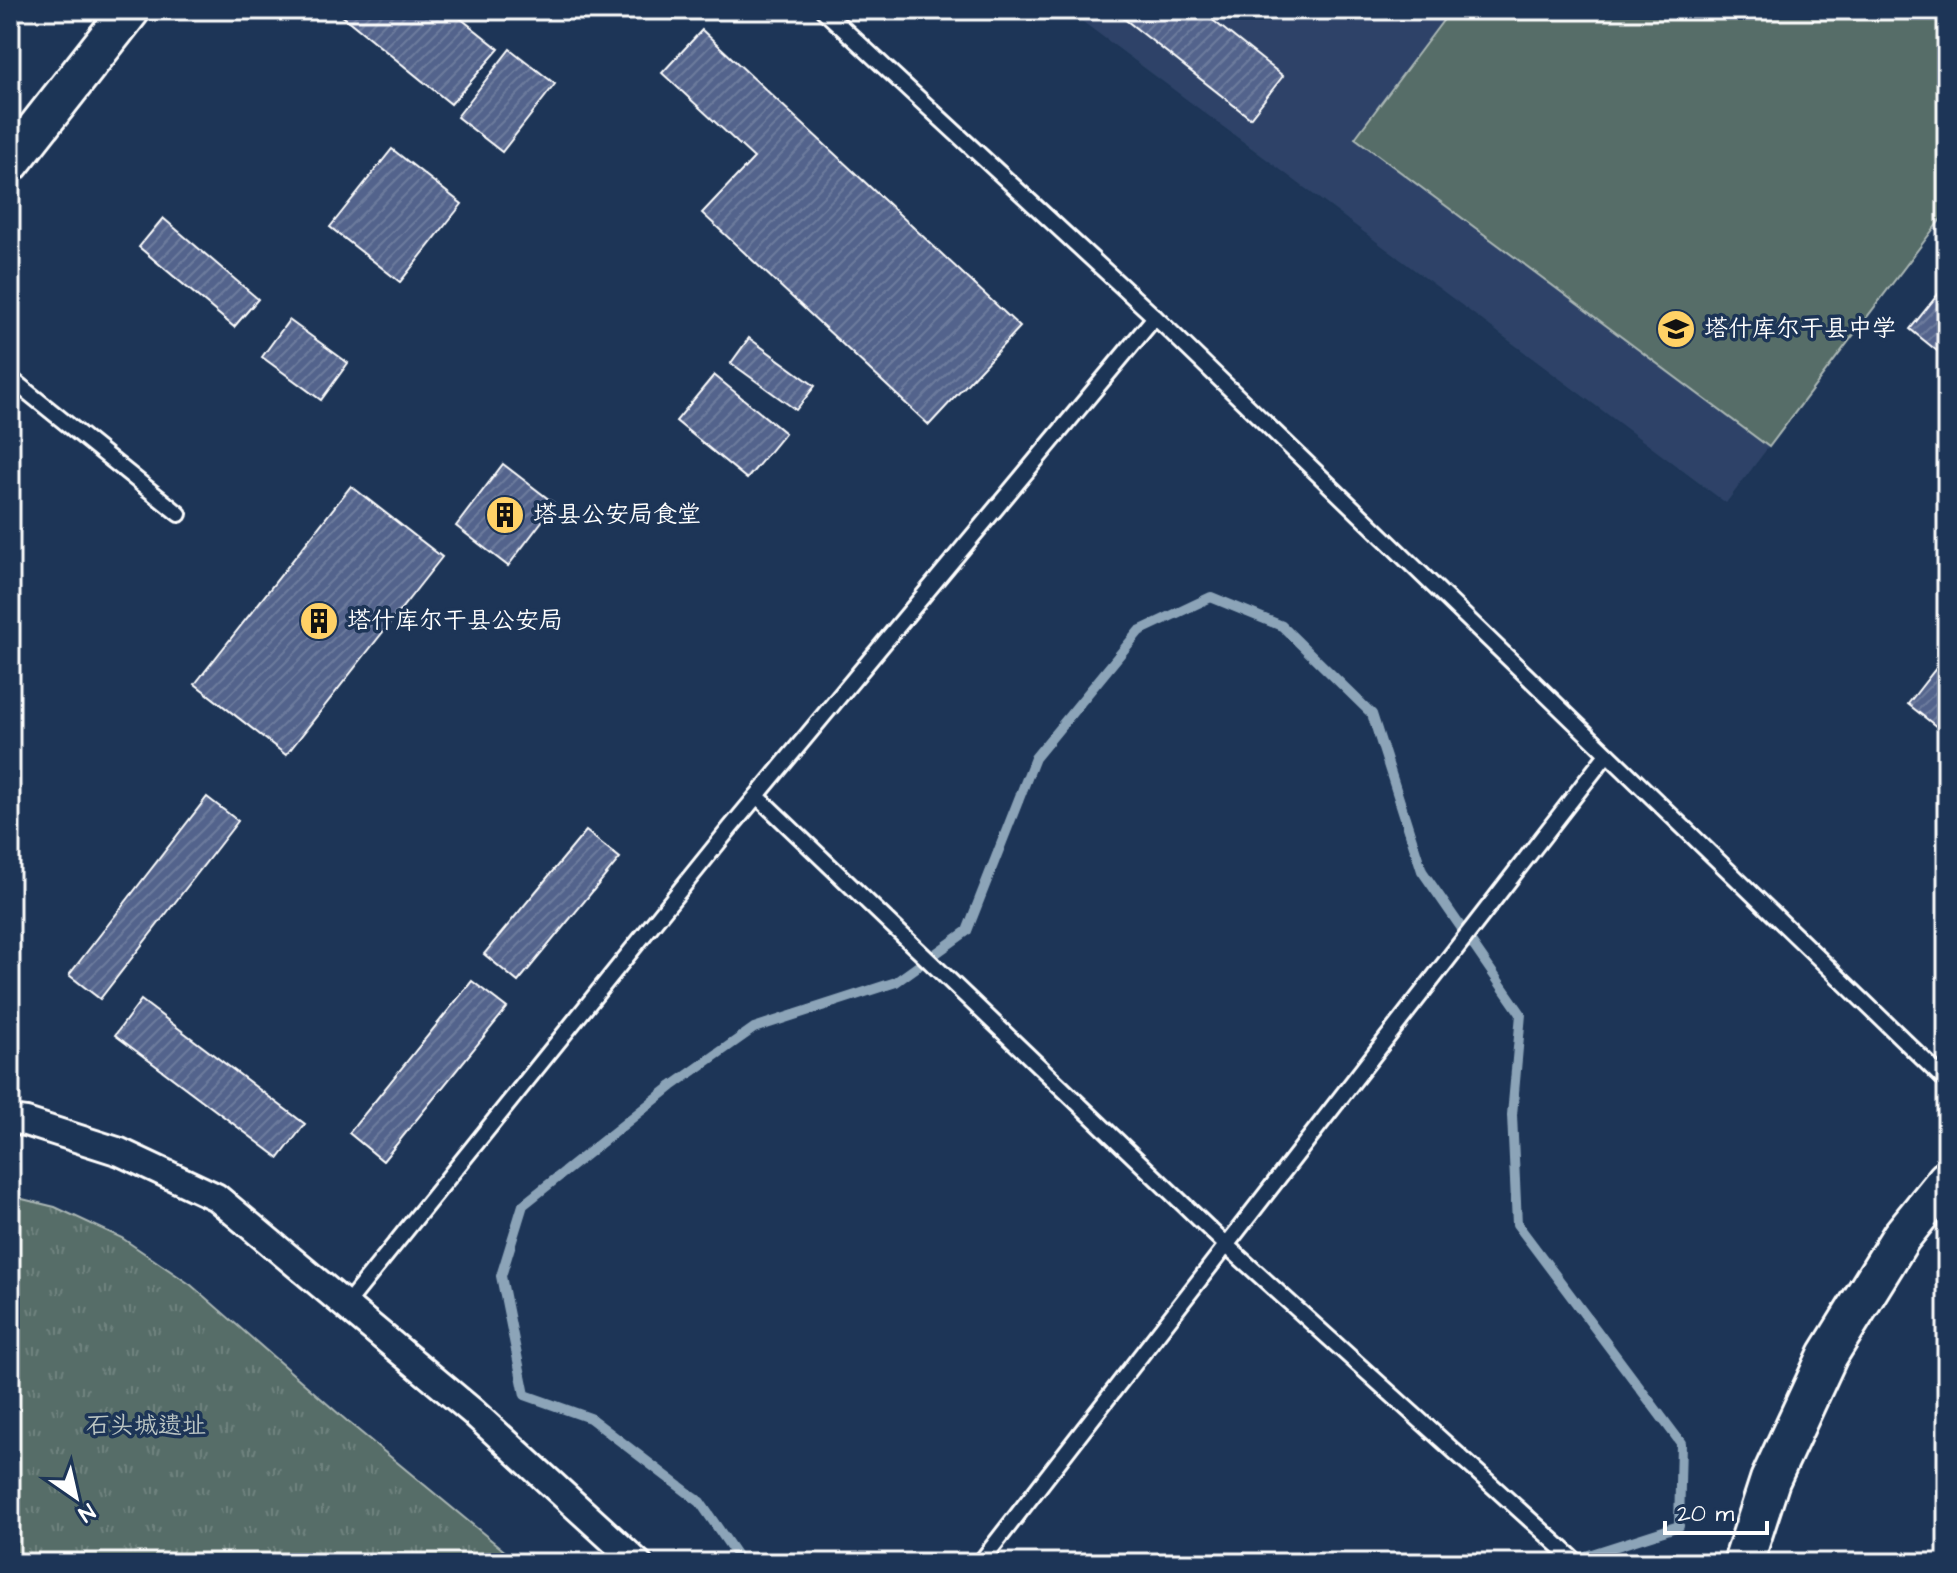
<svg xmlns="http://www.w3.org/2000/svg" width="1957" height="1573" font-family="'Architects Daughter','LXGW WenKai TC',sans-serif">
<defs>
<pattern id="park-tufts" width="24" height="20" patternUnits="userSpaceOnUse" patternTransform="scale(2)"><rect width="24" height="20" fill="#566d68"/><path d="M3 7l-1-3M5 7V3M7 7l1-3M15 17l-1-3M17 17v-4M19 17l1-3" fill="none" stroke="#6f837f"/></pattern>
<pattern id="building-hatch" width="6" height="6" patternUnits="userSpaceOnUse" patternTransform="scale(2)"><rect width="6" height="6" fill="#53648c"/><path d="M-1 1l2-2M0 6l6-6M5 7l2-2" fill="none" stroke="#6d7b9d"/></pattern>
</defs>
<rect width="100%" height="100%" fill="#1d3557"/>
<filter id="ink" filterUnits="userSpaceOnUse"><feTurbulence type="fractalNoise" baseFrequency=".0125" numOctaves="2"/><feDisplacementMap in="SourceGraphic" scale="16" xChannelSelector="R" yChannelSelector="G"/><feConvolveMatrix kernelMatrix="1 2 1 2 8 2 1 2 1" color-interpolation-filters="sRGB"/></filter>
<g filter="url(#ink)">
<path fill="#2d4367" d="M1067 10H1947V211L1726 503Z"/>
<path fill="#566d68" stroke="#aab6b4" stroke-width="2" d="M1451 10H1947V211L1769 447 1355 138Z"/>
<path fill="url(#park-tufts)" stroke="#aab6b4" stroke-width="2" d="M10 1196 55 1207 122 1238 191 1285 347 1421 519 1563H10Z"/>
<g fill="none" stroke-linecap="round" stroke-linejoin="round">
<path stroke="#8ca4b8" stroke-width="10" d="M742 1563 700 1502 590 1418 525 1395 501 1276 523 1205 672 1086 754 1028 896 982 967 931 1035 758 1139 631 1211 597 1282 626 1372 714 1422 871 1521 1014 1512 1115 1517 1224 1681 1443 1679 1526 1564 1563"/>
</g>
<g fill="url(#building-hatch)" stroke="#fff" stroke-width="2">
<path d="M335 10H450L499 49 451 104Z"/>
<path d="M1113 10H1200L1283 76 1250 118Z"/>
<path d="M702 30 1020 327 929 425 702 213 754 158 662 73Z"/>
<path d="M510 49 555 84 502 152 457 117Z"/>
<path d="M392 149 462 204 400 282 330 227Z"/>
<path d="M163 218 258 299 234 327 139 247Z"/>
<path d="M1947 283V359L1910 329Z"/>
<path d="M289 320 348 363 321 400 262 357Z"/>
<path d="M749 338 815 386 796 410 731 363Z"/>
<path d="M714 375 785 433 747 479 676 421Z"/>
<path d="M503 464 555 504 508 566 456 526Z"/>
<path d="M351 486 442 557 286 755 195 684Z"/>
<path d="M1937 667 1947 675V735L1908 704Z"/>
<path d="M207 797 238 821 100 999 69 975Z"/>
<path d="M586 831 620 858 518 982 484 954Z"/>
<path d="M472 981 507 1008 383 1161 349 1133Z"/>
<path d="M141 1000 305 1124 279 1158 115 1035Z"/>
</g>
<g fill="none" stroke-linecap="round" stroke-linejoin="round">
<g stroke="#fff" stroke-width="20">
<g id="lane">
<path d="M823 10 1170 331 1947 1082"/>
<path d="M10 378 179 514"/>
<path d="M757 796 1226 1245 1578 1563"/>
<path d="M345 1306 730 828 1155 317"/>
<path d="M980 1563 1607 754"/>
</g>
</g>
<g stroke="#fff" stroke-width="32">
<path id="street" d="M10 1120 26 1122 120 1152 216 1197 473 1412 638 1563"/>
</g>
<g stroke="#fff" stroke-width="44">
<g id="secondary">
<path d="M10 163 130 10"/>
<path d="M1743 1563 1770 1480 1828 1355 1901 1237 1947 1180"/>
</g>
</g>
<use href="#lane" stroke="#1d3557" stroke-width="14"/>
<use href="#street" stroke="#1d3557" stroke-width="26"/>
<use href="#secondary" stroke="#1d3557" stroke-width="38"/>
</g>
</g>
<defs>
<g id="school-disc" transform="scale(2)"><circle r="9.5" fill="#ffd166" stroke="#1d3557"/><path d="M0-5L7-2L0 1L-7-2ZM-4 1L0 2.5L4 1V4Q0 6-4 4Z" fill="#111"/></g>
<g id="building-disc" transform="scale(2)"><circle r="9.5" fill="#ffd166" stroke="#1d3557"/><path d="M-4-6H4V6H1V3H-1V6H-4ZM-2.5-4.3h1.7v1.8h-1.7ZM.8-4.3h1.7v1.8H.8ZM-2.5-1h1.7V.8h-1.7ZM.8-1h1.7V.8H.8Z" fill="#111"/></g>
</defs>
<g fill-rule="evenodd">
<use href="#school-disc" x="1676" y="329"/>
<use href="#building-disc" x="505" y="515"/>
<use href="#building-disc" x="319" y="621"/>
</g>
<g text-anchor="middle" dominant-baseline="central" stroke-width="7" stroke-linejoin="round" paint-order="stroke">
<g font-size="24" fill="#fff" stroke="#1d3557" text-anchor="start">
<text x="1704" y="329">塔什库尔干县中学</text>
<text x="533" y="515">塔县公安局食堂</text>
<text x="347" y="621">塔什库尔干县公安局</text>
</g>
<g font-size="24" fill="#bbc5c3" stroke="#1d3557">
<text x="146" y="1426">石头城遗址</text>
</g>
</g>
<rect width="1957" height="1573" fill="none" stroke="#1d3557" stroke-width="40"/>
<rect x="20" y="20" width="1917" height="1533" fill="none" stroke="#fff" stroke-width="3" filter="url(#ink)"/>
<g transform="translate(76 1497) rotate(146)" stroke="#1d3557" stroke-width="6" paint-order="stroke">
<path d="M0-6L14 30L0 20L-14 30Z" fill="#ffffff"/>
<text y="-12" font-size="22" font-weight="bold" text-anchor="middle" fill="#ffffff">N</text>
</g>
<path d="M1665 1521v12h102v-12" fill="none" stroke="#ffffff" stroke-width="4"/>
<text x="1677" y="1521" font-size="24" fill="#ffffff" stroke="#1d3557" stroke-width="6" paint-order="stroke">20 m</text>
</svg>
